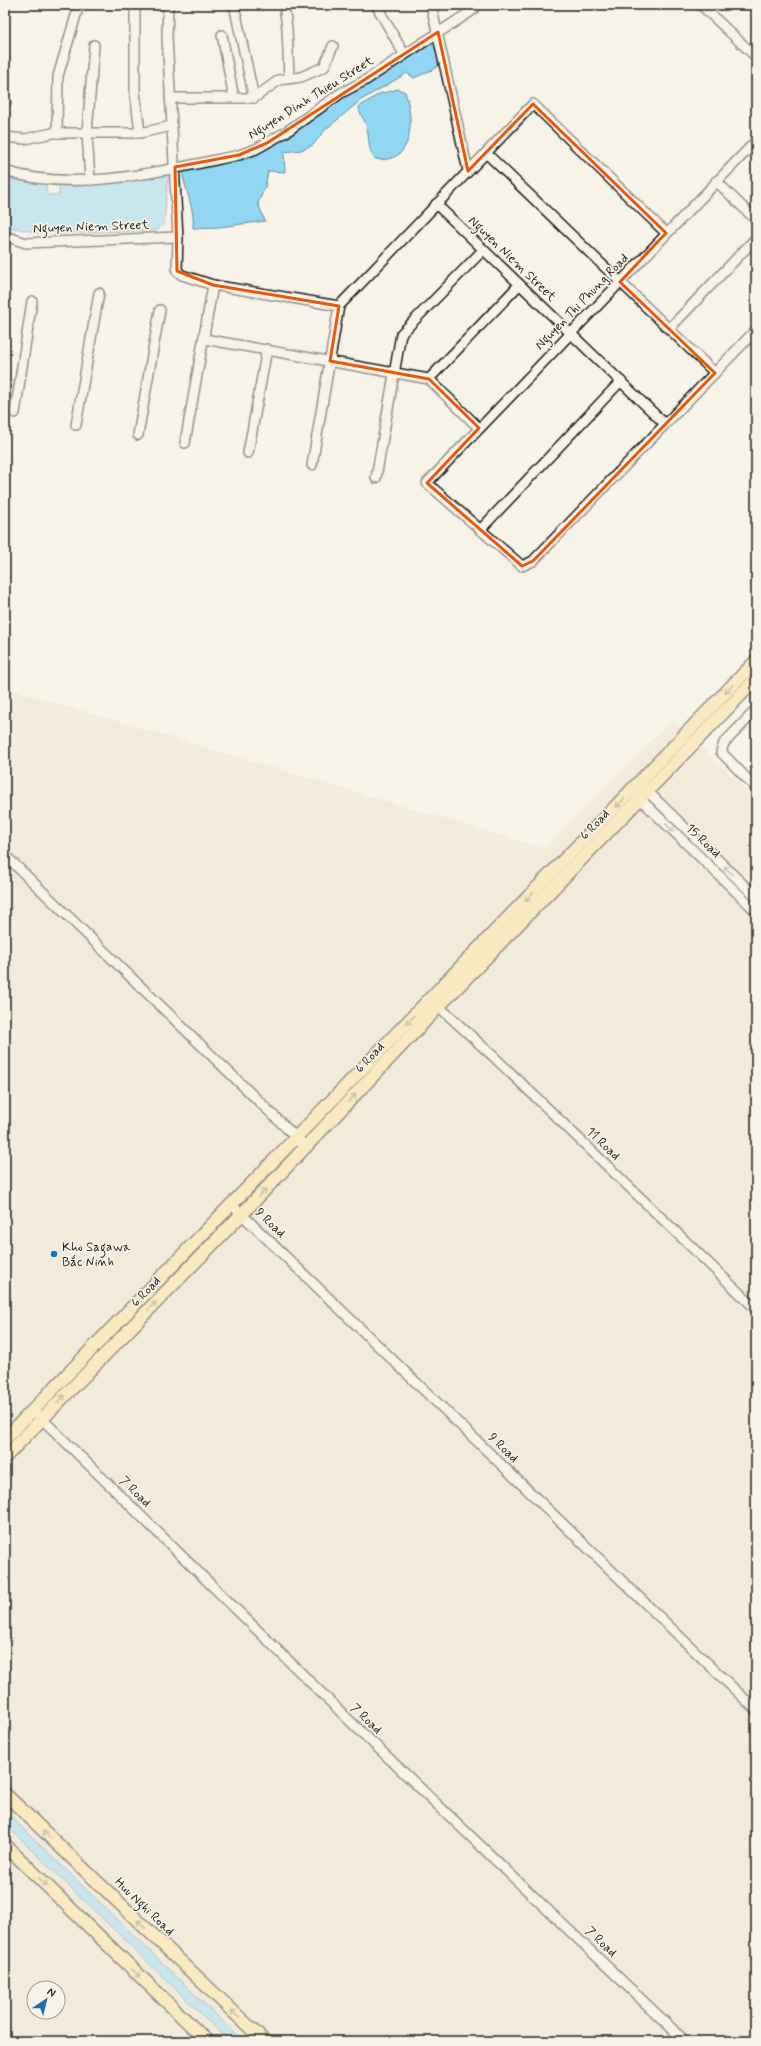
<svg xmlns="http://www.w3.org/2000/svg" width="761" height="2046" font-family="Mynerve,sans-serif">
<rect width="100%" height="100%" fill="#f7f3e8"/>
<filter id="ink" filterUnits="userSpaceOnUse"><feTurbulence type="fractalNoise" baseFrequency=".025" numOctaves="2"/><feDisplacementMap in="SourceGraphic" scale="8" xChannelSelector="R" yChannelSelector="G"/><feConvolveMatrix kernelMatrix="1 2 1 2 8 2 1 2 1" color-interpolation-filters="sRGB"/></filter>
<g filter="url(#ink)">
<path fill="#ece2cc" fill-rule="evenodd" d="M5 688 544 848 672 720 756 799V2041H5ZM34 1988H58V2012H34Z"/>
<g fill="#91d7f3" stroke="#628c9d">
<path d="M436 40 440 62 436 68 414 78 407 73 361 100 325 130 313 145 301 150 284 152 285 172 268 171 265 187 258 203 265 221 220 227 193 228C195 207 185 191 182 171L235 161 269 147 338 99Z"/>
<path d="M398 89 405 92C414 119 415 165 375 159 367 150 370 136 366 125 364 118 359 114 359 107L379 94Z"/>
<path d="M167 173 168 176 164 224 158 230 73 233H38L5 226V175L21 180 46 184 47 195H59V185L80 186Z"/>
<path d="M5 1811 243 2041H229L5 1824Z"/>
</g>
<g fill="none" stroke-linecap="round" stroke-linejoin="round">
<g stroke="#1c1c1c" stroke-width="12">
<g id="minor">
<path d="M135 5V92L140 133"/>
<path d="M234 5 254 98"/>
<path d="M284 5 287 28 289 78"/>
<path d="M376 5 404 54"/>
<path d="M431 5 468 171"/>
<path d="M701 5 756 57"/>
<path d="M222 35 234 98"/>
<path d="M170 98H254L279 80 301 77 324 67 333 46"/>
<path d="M5 102H6"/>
<path d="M172 126 178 237 177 271 182 275 213 285 339 306"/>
<path d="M57 133 58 76 79 5"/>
<path d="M5 137 25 139 53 133H140L172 126 167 37 168 5"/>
<path d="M756 141 427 483 522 566 533 561 756 330"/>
<path d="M486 153 715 373"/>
<path d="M5 171C76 194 167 170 239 155L256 149 286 132 341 93 366 80 467 14 474 9V5"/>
<path d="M90 180 87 133 94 45"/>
<path d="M716 181 756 220"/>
<path d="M436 204 665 424"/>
<path d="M5 236 26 243 178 237"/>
<path d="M669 329 756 238"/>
<path d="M204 339 429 379 479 428"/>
<path d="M429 379 519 285"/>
<path d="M15 413 32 301"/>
<path d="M76 425 99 293"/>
<path d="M138 435 160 310"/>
<path d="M185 443 213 285"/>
<path d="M248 453 267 349"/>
<path d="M312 465 339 306 533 104 666 233"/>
<path d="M376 478 401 334 483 250"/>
<path d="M480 530 621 381"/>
<path d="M756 710 724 743 721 752 756 788"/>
<path d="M639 783 756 897"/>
<path d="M636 795 756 911"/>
<path d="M5 855 306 1147"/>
<path d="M435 1003 493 1056 756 1309"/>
<path d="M232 1205 756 1710"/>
<path d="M33 1410 352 1723 685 2041"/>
</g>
</g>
<g stroke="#1c1c1c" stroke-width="15">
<g id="major">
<path d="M5 1439 756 661"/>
<path d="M5 1457 242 1214 439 1006 756 679"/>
<path d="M5 1794 264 2041"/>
<path d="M5 1845 207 2041"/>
</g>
</g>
<use href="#minor" stroke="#f7f3e8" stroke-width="9"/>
<use href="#major" stroke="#fbdf96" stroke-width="12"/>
</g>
<defs><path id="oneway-shaft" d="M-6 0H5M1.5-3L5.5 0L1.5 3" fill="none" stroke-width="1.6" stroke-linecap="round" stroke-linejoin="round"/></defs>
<g stroke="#97875f">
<use href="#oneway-shaft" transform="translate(729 689) rotate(133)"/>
<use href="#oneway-shaft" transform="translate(620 803) rotate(134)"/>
<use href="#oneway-shaft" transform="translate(529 897) rotate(134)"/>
<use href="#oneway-shaft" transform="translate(410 1020) rotate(134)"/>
<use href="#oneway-shaft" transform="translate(352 1098) rotate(-47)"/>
<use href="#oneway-shaft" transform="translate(262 1193) rotate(-46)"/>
<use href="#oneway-shaft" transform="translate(152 1306) rotate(-46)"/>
<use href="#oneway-shaft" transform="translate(61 1399) rotate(-47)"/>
<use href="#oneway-shaft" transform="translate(47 1835) rotate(-136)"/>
<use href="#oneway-shaft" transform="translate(43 1882) rotate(44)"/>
<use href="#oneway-shaft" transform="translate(141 1924) rotate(-136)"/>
<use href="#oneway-shaft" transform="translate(136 1973) rotate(44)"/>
<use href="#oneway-shaft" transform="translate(235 2014) rotate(-136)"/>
</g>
<g stroke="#94928c">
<use href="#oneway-shaft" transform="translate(670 828) rotate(44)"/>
<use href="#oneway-shaft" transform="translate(728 870) rotate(-136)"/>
</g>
</g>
<path d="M0 0H761V2046H0ZM438 32 468 171 533 104 666 233 620 282 715 373 533 561 522 566 427 483 479 428 429 379 330 361 339 306 213 285 177 271 175 167 239 155 267 143Z" fill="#f7f3e8" fill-opacity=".55" fill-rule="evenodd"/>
<path fill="none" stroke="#e8590c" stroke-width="3" stroke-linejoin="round" d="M438 32 468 171 533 104 666 233 620 282 715 373 533 561 522 566 427 483 479 428 429 379 330 361 339 306 213 285 177 271 175 167 239 155 267 143Z"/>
<circle fill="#1f6fb2" stroke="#f7f3e8" stroke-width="1.5" cx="54" cy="1254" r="4"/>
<g text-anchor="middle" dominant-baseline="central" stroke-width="3.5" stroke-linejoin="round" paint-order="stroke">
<g font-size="13" fill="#1c1c1c" stroke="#f7f3e8">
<text transform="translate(311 98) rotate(-32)">Nguyen Dinh Thieu Street</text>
<text transform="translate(91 227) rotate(-2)">Nguyen Niem Street</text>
<text transform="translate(512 259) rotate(44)">Nguyen Niem Street</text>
<text transform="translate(582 302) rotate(-46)">Nguyen Thi Phung Road</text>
<text transform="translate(595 825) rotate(-46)">6 Road</text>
<text transform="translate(703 841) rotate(44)">15 Road</text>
<text transform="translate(370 1058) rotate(-47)">6 Road</text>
<text transform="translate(603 1144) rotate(44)">11 Road</text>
<text transform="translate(270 1223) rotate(44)">9 Road</text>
<text transform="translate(146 1292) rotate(-46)">6 Road</text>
<text transform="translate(503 1448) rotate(44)">9 Road</text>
<text transform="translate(135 1492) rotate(45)">7 Road</text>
<text transform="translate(366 1719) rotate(44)">7 Road</text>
<text transform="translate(144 1907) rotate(44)">Huu Nghi Road</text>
<text transform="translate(601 1942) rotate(44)">7 Road</text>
</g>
<g font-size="13" fill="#1c1c1c" stroke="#f7f3e8" text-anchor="start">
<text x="62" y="1247">Kho Sagawa<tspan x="62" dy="15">Bắc Ninh</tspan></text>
</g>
</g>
<rect width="761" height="2046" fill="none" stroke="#f7f3e8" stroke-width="20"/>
<rect x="10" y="10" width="741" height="2026" fill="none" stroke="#1c1c1c" stroke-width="1.5" filter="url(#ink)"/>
<g transform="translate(46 2000) rotate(35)"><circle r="19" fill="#f7f3e8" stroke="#9f9d96"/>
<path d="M0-3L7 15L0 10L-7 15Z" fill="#1f6fb2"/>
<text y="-6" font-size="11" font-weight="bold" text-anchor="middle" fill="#1c1c1c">N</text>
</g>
</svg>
